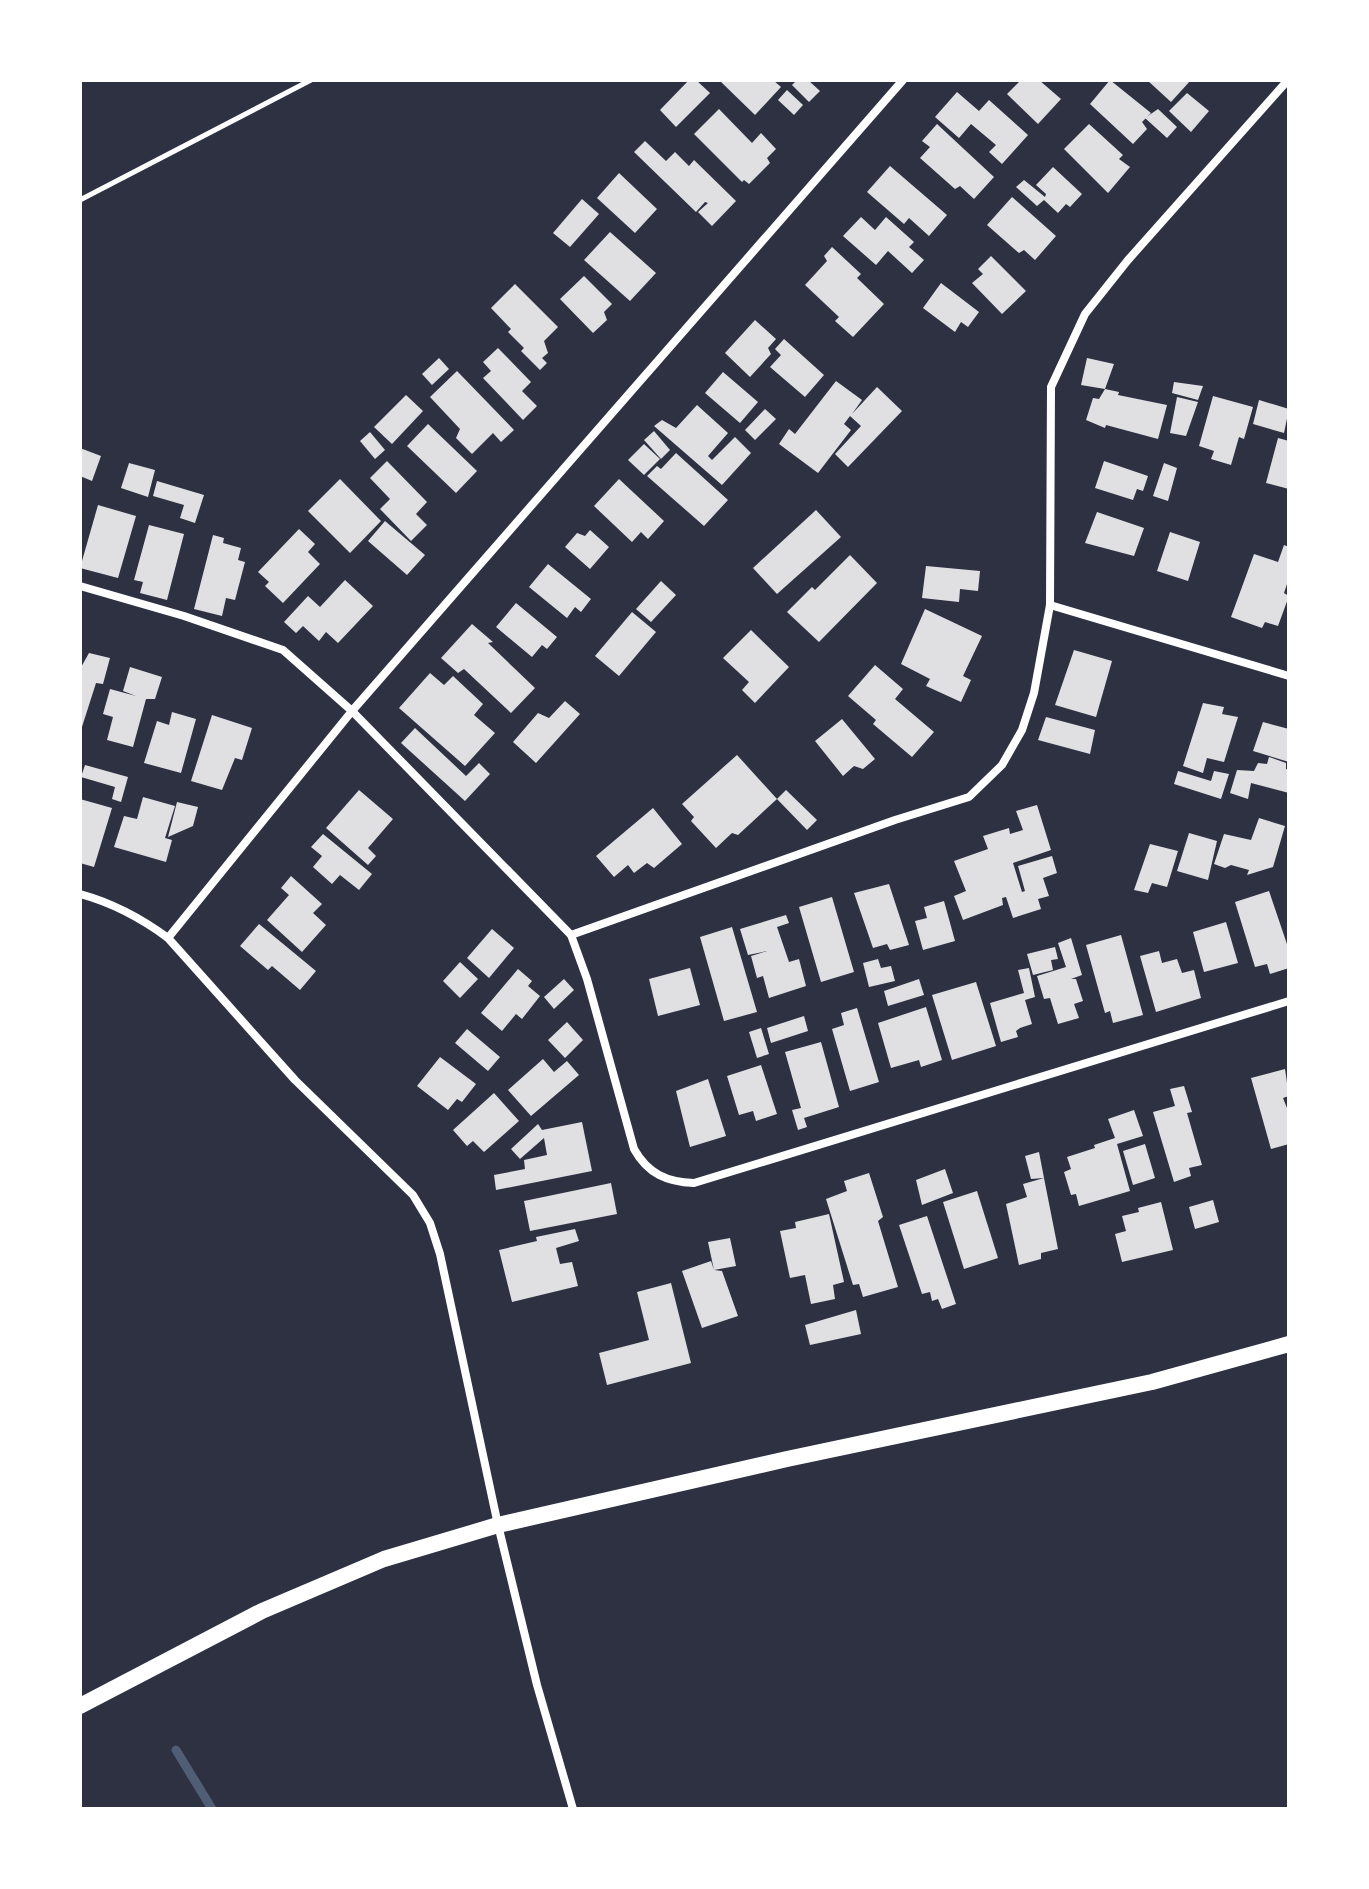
<svg xmlns="http://www.w3.org/2000/svg" width="1369" height="1889" font-family="Montserrat,sans-serif">
<rect width="100%" height="100%" fill="#2d3142"/>
<g fill="none" stroke-linecap="round" stroke-linejoin="round">
<path stroke="#4f5d75" stroke-width="9" d="M176 1750 212 1809"/>
</g>
<g fill="#e0e0e3">
<path d="M689 80H696L710 93 676 127 660 110Z"/>
<path d="M719 80H773L781 87 755 115Z"/>
<path d="M797 80H808L820 91 809 102 792 85Z"/>
<path d="M1021 80H1039L1061 99 1038 124 1007 94Z"/>
<path d="M1110 80 1151 113 1142 122 1147 129 1133 144 1090 104Z"/>
<path d="M1147 80H1191L1171 102Z"/>
<path d="M787 90 803 105 794 115 778 100Z"/>
<path d="M957 92 979 111 989 100 1028 135 1002 164 989 152 996 145 971 124 959 138 935 117Z"/>
<path d="M1187 93 1209 111 1191 132 1169 111Z"/>
<path d="M719 109 752 143 761 133 776 149 767 158 770 163 749 184 744 180 742 182 694 134Z"/>
<path d="M1158 109 1177 127 1167 138 1145 118Z"/>
<path d="M937 124 994 177 974 199 960 186 955 189 920 158 930 147 922 141Z"/>
<path d="M1089 124 1123 155 1119 159 1130 167 1108 193 1064 149Z"/>
<path d="M645 141 666 161 675 152 689 166 694 160 736 201 712 226 698 212 708 203 705 202 696 212 634 152Z"/>
<path d="M890 166 947 215 929 236 909 218 904 224 867 192Z"/>
<path d="M1053 167 1082 194 1070 207 1066 204 1058 213 1044 200 1037 206 1016 187 1024 180 1045 197 1046 194 1036 185Z"/>
<path d="M619 173 657 209 635 233 597 198Z"/>
<path d="M1012 197 1056 236 1035 260 1024 250 1019 253 987 225Z"/>
<path d="M582 199 599 214 570 247 553 233Z"/>
<path d="M861 217 875 230 886 217 914 242 909 247 924 260 912 273 888 251 876 265 843 236Z"/>
<path d="M610 232 656 273 630 301 584 260Z"/>
<path d="M832 247 861 274 857 278 884 304 853 337 835 321 839 317 805 285 827 261 824 256Z"/>
<path d="M991 256 1026 291 1002 314 972 283 983 274 978 269Z"/>
<path d="M584 276 612 304 604 312 607 320 593 333 560 299Z"/>
<path d="M941 283 979 312 968 327 961 322 955 332 923 308Z"/>
<path d="M515 284 558 327 544 341 548 353 542 358 547 363 540 370 521 351 524 348 508 332 511 329 491 308Z"/>
<path d="M755 320 776 339 768 348 771 354 750 377 725 353Z"/>
<path d="M784 339 824 375 805 397 770 367 781 355 775 349Z"/>
<path d="M498 348 531 382 522 391 537 406 523 420 483 378 491 371 483 362Z"/>
<path d="M439 358 449 369 432 385 422 374Z"/>
<path d="M1087 358 1114 364 1105 389 1119 392 1118 395 1167 405 1158 439 1106 425 1105 428 1086 420 1093 398 1099 399 1105 389 1081 385Z"/>
<path d="M457 371 514 430 501 442 493 433 472 454 456 438 460 429 430 397Z"/>
<path d="M723 372 758 402 740 423 705 393Z"/>
<path d="M836 381 862 400 852 414 877 387 902 411 848 467 835 454 861 426 850 416 844 424 851 430 818 473 779 444 789 429 795 434Z"/>
<path d="M1174 382 1203 386 1198 400 1172 393Z"/>
<path d="M406 395 423 411 392 444 374 427Z"/>
<path d="M1213 396 1253 407 1244 439 1239 437 1231 465 1211 459 1214 451 1199 446Z"/>
<path d="M1177 397 1198 402 1186 436 1170 433Z"/>
<path d="M1259 400 1289 409 1284 433 1253 424Z"/>
<path d="M697 405 728 433 708 456 712 460 735 437 751 453 722 485 654 426 662 420 676 428Z"/>
<path d="M765 409 776 419 755 440 745 430Z"/>
<path d="M428 424 477 471 456 493 407 446Z"/>
<path d="M654 431 670 450 661 459 644 440Z"/>
<path d="M370 432 385 450 375 459 360 441Z"/>
<path d="M1278 438 1289 441V489L1266 483Z"/>
<path d="M644 444 660 459 644 475 628 460Z"/>
<path d="M80 448 101 456 92 481 80 476Z"/>
<path d="M676 453 728 500 704 526 647 476 657 466 661 469Z"/>
<path d="M387 461 427 502 416 514 427 525 411 541 380 509 390 499 370 478Z"/>
<path d="M1104 461 1148 476 1143 491 1137 489 1133 500 1095 488Z"/>
<path d="M129 463 155 470 148 497 121 488Z"/>
<path d="M1164 463 1177 468 1168 501 1153 496Z"/>
<path d="M340 479 381 521 350 553 308 511Z"/>
<path d="M619 479 664 521 648 539 641 532 632 542 594 506Z"/>
<path d="M157 481 204 495 195 523 180 518 184 505 153 496Z"/>
<path d="M98 505 136 516 118 578 80 568Z"/>
<path d="M816 510 841 537 777 594 753 568Z"/>
<path d="M1097 512 1144 528 1134 556 1085 543Z"/>
<path d="M385 521 425 555 407 575 368 541Z"/>
<path d="M149 525 184 534 167 600 140 593 143 582 134 580Z"/>
<path d="M299 529 315 544 308 552 320 564 283 603 265 586 269 582 258 572Z"/>
<path d="M590 530 609 547 590 569 565 547 577 533 585 536Z"/>
<path d="M1170 532 1200 542 1188 581 1157 571Z"/>
<path d="M213 535 224 538 223 543 241 548 238 560 245 562 235 600 226 598 222 616 194 609Z"/>
<path d="M1284 545 1289 547V578L1284 593 1289 596 1278 626 1265 622 1262 628 1231 617 1254 554 1278 562Z"/>
<path d="M850 555 877 583 819 642 787 612 812 587 815 590Z"/>
<path d="M548 564 591 599 581 612 575 607 567 618 529 587Z"/>
<path d="M926 566 980 571 978 591 960 589 959 602 922 598Z"/>
<path d="M345 580 373 606 338 643 326 632 319 641 303 626 296 633 284 622 308 596 320 607Z"/>
<path d="M661 581 676 595 651 622 636 609Z"/>
<path d="M516 603 557 637 547 649 542 645 532 657 496 627Z"/>
<path d="M925 609 982 636 963 676 971 680 961 702 926 686 930 679 901 664Z"/>
<path d="M632 612 656 632 619 676 595 656Z"/>
<path d="M472 624 493 642 488 643 535 688 511 713 464 669 458 673 441 658Z"/>
<path d="M751 630 789 667 755 703 742 690 749 682 723 658Z"/>
<path d="M1074 650 1112 661 1096 717 1055 705Z"/>
<path d="M89 653 110 658 103 684 96 683 81 730 80 669Z"/>
<path d="M875 665 903 689 895 699 934 732 912 757 873 724 876 720 848 696Z"/>
<path d="M130 667 162 677 155 699H146L133 747 107 740 113 717 103 714 110 689 136 696 123 691Z"/>
<path d="M430 673 444 685 453 676 483 704 474 715 495 733 465 766 399 708Z"/>
<path d="M565 701 580 714 536 763 513 742 538 713 549 718Z"/>
<path d="M1203 703 1224 707 1222 714 1238 717 1224 762 1207 758 1203 773 1183 766Z"/>
<path d="M172 712 196 719 181 773 144 763 157 721 169 725Z"/>
<path d="M212 715 252 728 242 760 235 758 222 790 191 781Z"/>
<path d="M1046 717 1095 730 1090 754 1038 740Z"/>
<path d="M842 719 875 759 863 769 854 766 843 776 815 741Z"/>
<path d="M1263 722 1289 729V762L1253 751Z"/>
<path d="M415 728 466 776 479 763 490 774 465 801 401 743Z"/>
<path d="M737 755 777 799 738 835 732 833 716 848 691 821 694 817 682 804Z"/>
<path d="M1269 757 1286 763V769L1289 770V793L1251 783 1248 799 1230 793 1237 770 1254 771 1258 763 1267 764Z"/>
<path d="M85 765 128 777 121 802 112 799 115 787 81 777Z"/>
<path d="M1178 771 1211 781 1214 771 1229 774 1221 799 1174 784Z"/>
<path d="M359 790 393 819 368 848 376 856 368 865 326 828Z"/>
<path d="M786 790 817 820 807 830 777 799Z"/>
<path d="M143 797 175 806 165 838 172 840 166 862 114 847 124 816 137 819Z"/>
<path d="M80 799 112 808 94 867 80 863Z"/>
<path d="M177 802 198 807 193 826 168 837Z"/>
<path d="M1037 805 1051 850 1013 863 1022 892 1025 891 1018 866 1052 856 1057 873 1043 878 1049 896 1038 899 1041 909 1013 918 1006 897 1002 898 1003 905 963 920 954 896 966 891 954 861 988 849 983 836 1009 828 1010 834 1023 830 1016 811Z"/>
<path d="M653 808 682 844 654 868 647 863 634 873 628 865 614 877 596 856Z"/>
<path d="M1259 818 1285 826 1273 867 1247 875 1249 870 1231 865 1225 868 1214 864 1224 834 1251 840Z"/>
<path d="M1189 833 1217 841 1208 880 1177 871Z"/>
<path d="M323 834 372 874 359 890 340 875 332 884 313 867 322 856 311 847Z"/>
<path d="M1150 844 1178 851 1167 887 1152 883 1148 893 1134 890Z"/>
<path d="M291 876 322 904 313 913 326 925 302 952 267 920 289 895 281 888Z"/>
<path d="M889 884 909 945 890 950 887 944 873 948 854 893Z"/>
<path d="M1269 891 1289 950V968L1270 974 1267 964 1255 967 1235 902Z"/>
<path d="M832 897 854 972 821 982 799 907Z"/>
<path d="M944 901 955 941 923 950 915 921 927 918 924 907Z"/>
<path d="M786 915 789 923 777 927 789 962 799 959 806 986 769 998 763 976 757 978 751 956 767 951 748 955 740 929Z"/>
<path d="M1226 922 1238 963 1204 972 1193 932Z"/>
<path d="M259 924 316 971 300 990 272 966 268 970 240 946Z"/>
<path d="M732 927 757 1012 724 1021 700 937Z"/>
<path d="M492 929 514 948 489 978 467 958Z"/>
<path d="M1121 935 1143 1015 1113 1023 1110 1011 1105 1013 1086 945Z"/>
<path d="M1071 938 1082 975 1071 979H1076L1083 1001 1074 1004 1079 1018 1058 1024 1050 998 1044 999 1037 976 1066 967 1058 943Z"/>
<path d="M1055 947 1058 959 1051 960 1053 970 1033 975 1027 954Z"/>
<path d="M1159 951 1162 963 1177 959 1182 973 1194 970 1201 998 1156 1012 1140 956Z"/>
<path d="M878 959 881 968 891 966 895 981 869 987 863 963Z"/>
<path d="M460 962 478 979 460 998 443 981Z"/>
<path d="M690 968 700 1005 658 1016 649 979Z"/>
<path d="M1029 968 1035 997 1025 1000 1032 1024 1020 1028 1016 1031 1018 1037 1001 1042 990 1003 1024 993 1018 970Z"/>
<path d="M518 969 532 981 528 986 540 996 522 1019 516 1014 502 1031 481 1013Z"/>
<path d="M564 979 574 990 554 1009 544 997Z"/>
<path d="M919 979 924 995 888 1006 884 991Z"/>
<path d="M976 982 996 1046 952 1060 932 995Z"/>
<path d="M926 1007 942 1060 921 1067 919 1060 891 1068 878 1023Z"/>
<path d="M857 1008 879 1082 850 1091 832 1029 844 1025 841 1013Z"/>
<path d="M804 1016 808 1031 771 1043 767 1028Z"/>
<path d="M567 1022 583 1040 565 1058 548 1040Z"/>
<path d="M761 1028 769 1054 757 1058 749 1032Z"/>
<path d="M467 1029 500 1057 488 1071 455 1043Z"/>
<path d="M821 1042 839 1107 804 1118 807 1127 798 1130 792 1110 801 1108 785 1052Z"/>
<path d="M440 1057 476 1084 462 1102 457 1099 448 1110 417 1086Z"/>
<path d="M543 1059 554 1072 567 1061 579 1075 531 1116 508 1090Z"/>
<path d="M761 1065 777 1114 756 1121 753 1111 739 1115 727 1076Z"/>
<path d="M1285 1069 1289 1096 1283 1098 1289 1113V1144L1271 1149 1251 1078Z"/>
<path d="M708 1079 726 1136 690 1147 676 1091Z"/>
<path d="M1184 1086 1192 1112 1187 1113 1202 1165 1189 1168 1191 1176 1174 1182 1153 1112 1175 1106 1170 1089Z"/>
<path d="M494 1093 519 1121 484 1152 473 1141 467 1146 453 1130Z"/>
<path d="M1134 1110 1143 1136 1117 1144 1130 1191 1079 1206 1076 1194 1071 1195 1064 1172 1071 1169 1067 1157 1095 1148 1094 1145 1115 1138 1108 1119Z"/>
<path d="M582 1122 592 1171 496 1190 494 1175 525 1169 524 1160 547 1155 544 1138 520 1159 511 1149 538 1124 542 1130Z"/>
<path d="M1145 1144 1155 1178 1133 1185 1123 1151Z"/>
<path d="M1039 1152 1044 1178 1058 1249 1041 1253V1259L1019 1265 1006 1204 1027 1197 1023 1184 1044 1178 1031 1179 1025 1156Z"/>
<path d="M945 1169 953 1193 922 1205 916 1180Z"/>
<path d="M869 1173 883 1217 878 1221 898 1287 863 1297 859 1284 853 1285 826 1199 847 1191 844 1181Z"/>
<path d="M611 1183 617 1214 530 1231 524 1201Z"/>
<path d="M977 1191 998 1258 964 1269 943 1202Z"/>
<path d="M1213 1200 1219 1222 1195 1229 1189 1207Z"/>
<path d="M1161 1202 1173 1250 1122 1262 1115 1234 1126 1231 1122 1216 1139 1212 1138 1208Z"/>
<path d="M829 1214 844 1282 833 1285 835 1299 811 1304 805 1275 790 1278 780 1231 796 1228 795 1222Z"/>
<path d="M927 1216 956 1304 942 1309 938 1299 932 1301 930 1292 922 1294 899 1225Z"/>
<path d="M575 1229 579 1241 556 1248 560 1264 572 1262 578 1286 512 1302 499 1250 537 1241 536 1237Z"/>
<path d="M730 1238 736 1266 714 1270 722 1271 738 1316 702 1328 682 1271 711 1261 714 1270 708 1242Z"/>
<path d="M671 1283 691 1363 607 1385 599 1353 649 1340 637 1292Z"/>
<path d="M856 1310 861 1334 810 1345 805 1325Z"/>
</g>
<g fill="none" stroke-linecap="round" stroke-linejoin="round">
<path stroke="#fff" stroke-width="5" d="M80 200 311 80"/>
<g stroke="#fff" stroke-width="8">
<path d="M80 586 184 616 283 650 352 711 571 935 587 979 634 1149C648 1174 667 1182 694 1183L1289 1001"/>
<path d="M1050 605 1289 676"/>
<path d="M80 894C113 903 141 918 168 938L295 1080 413 1195 430 1223 440 1254 498 1525 537 1685 573 1809"/>
<path d="M571 935 895 820 969 797 1002 765 1022 730 1034 693 1050 605 1051 387 1085 314 1128 260 1288 80"/>
<path d="M168 938 352 711 903 80"/>
</g>
<path stroke="#fff" stroke-width="16" d="M80 1706 262 1611 384 1559 498 1525 787 1459 1152 1382 1289 1344"/>
</g>
<rect width="1369" height="1889" fill="none" stroke="#ffffff" stroke-width="164"/>
</svg>
